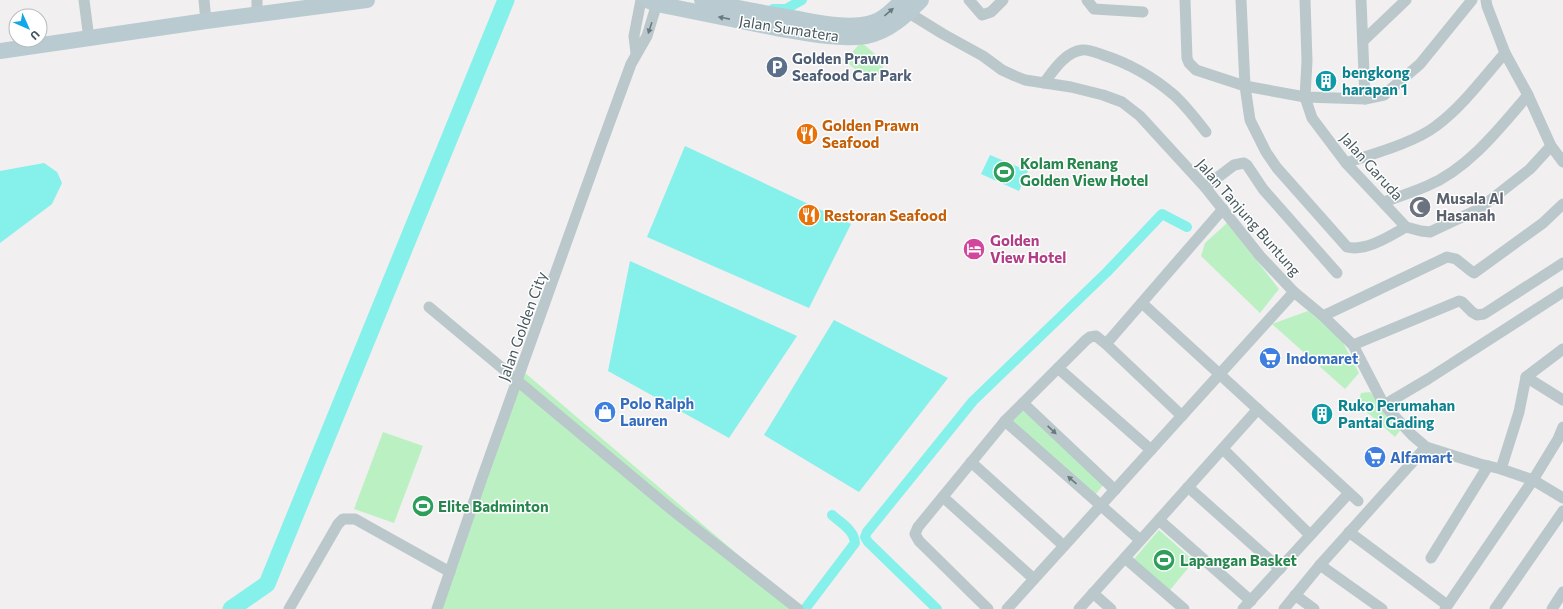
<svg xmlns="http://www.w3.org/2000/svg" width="1563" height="609" font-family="Commissioner,sans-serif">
<rect width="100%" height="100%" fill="#f1efef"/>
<g fill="#bbf1c2">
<path d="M861 42 885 63 873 83 845 61Z"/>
<path d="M1227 223 1279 289 1260 313 1201 256 1205 243Z"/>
<path d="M1308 311 1340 337 1359 373 1345 389 1272 324Z"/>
<path d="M524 372 797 605 793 609H439Z"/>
<path d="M1370 392 1402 428 1395 437 1358 404 1361 393Z"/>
<path d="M1018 406 1104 484 1095 495 1008 417Z"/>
<path d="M383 432 423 446 394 523 354 509Z"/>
<path d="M1159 530 1194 561 1170 590 1134 559Z"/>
</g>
<g fill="#86f0ea">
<path d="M685 146 851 224 809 308 647 237Z"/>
<path d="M990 155 1028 171 1019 191 981 174Z"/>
<path d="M44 163 57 172 62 183 52 204 0 243V171Z"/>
<path d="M630 261 797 336 729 438 608 371Z"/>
<path d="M834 320 948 378 859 492 764 435Z"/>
</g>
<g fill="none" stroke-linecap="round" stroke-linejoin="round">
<g stroke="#86f0ea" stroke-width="10">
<path d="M773 9H786L802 0"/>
<path d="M805 609 855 543C854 530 841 523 832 515"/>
<path d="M937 609 868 542 865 537 867 532 973 401 1107 272 1162 214 1187 227"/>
</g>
<path stroke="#86f0ea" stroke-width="17" d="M231 609 267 584 506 0"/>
<g stroke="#bac8cc" stroke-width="11">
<path d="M84 0 89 39"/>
<path d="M204 0 206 21"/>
<path d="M969 0 982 15 991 12 1003 0"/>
<path d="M1087 0 1094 9 1143 12"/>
<path d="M1185 0 1187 58 1189 63 1196 70 1245 86 1305 97 1365 99 1384 95 1420 64 1472 0"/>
<path d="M1241 0 1245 86 1250 120 1266 152 1277 168 1347 247C1366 252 1390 236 1406 227"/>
<path d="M1305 0 1307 61 1305 97 1312 118 1346 163 1406 227 1421 231 1430 232 1479 209 1530 169 1551 146"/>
<path d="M1361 0 1365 99"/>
<path d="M1486 0 1487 6 1505 53 1528 95 1551 146 1563 162"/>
<path d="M909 13 943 34 983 56 1002 70 1015 76 1025 80 1071 87 1103 95 1122 102 1140 116 1205 187 1260 256 1294 292 1323 316 1353 345 1384 405 1412 435 1426 447 1480 464 1501 469 1533 480 1563 498"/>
<path d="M257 15V0"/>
<path d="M1363 41 1406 0"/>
<path d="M636 53 634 36 641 0"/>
<path d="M1044 83C1053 71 1065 52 1082 50 1088 49 1097 53 1103 55 1128 63 1154 78 1174 95 1186 106 1196 119 1206 132"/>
<path d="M1346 163C1372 154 1414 143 1436 126 1462 107 1484 77 1505 53"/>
<path d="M1205 187 1234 165 1244 163 1247 165 1263 189 1337 273"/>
<path d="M1384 202C1398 197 1413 192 1427 186 1468 169 1500 128 1528 95"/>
<path d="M1142 303 1358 501"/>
<path d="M429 307 672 510 798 609"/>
<path d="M1323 316 1447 257 1456 259 1471 271 1474 273 1543 223 1563 204"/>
<path d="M1353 345 1459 301 1462 302 1472 312 1477 315 1484 314 1563 263"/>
<path d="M1058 368 1151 450"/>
<path d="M1526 377 1563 400"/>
<path d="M1023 403 1115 490"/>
<path d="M1384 405 1428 379 1563 292"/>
<path d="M1182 416 1106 344 1223 209"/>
<path d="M1005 421 1140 540"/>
<path d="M1223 449 1310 535"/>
<path d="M971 462 1064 546"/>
<path d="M1501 469 1519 412 1526 377 1563 349"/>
<path d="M1188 487 1280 569"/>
<path d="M943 497 1034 579"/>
<path d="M1159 520 1251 601"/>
<path d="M1349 532 1447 605"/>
<path d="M1125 558 1184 609"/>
<path d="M1431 558 1488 466"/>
<path d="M1320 565 1382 609"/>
<path d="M1093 593 1111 609"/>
<path d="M1295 595 1314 609"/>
<path d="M289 609 338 524 343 519H355L450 572"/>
<path d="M437 609 482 478 601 146 631 64 647 36 658 0"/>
<path d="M988 609 919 541 915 534 918 527 1005 421 1086 340 1090 337 1096 336 1106 344"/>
<path d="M1007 609 1294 292"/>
<path d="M1079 609 1258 409"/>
<path d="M1243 609 1349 493"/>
<path d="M1284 609 1320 565 1426 447"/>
<path d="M1445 609 1533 480 1558 439 1563 427"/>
<path d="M1495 609 1563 511"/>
<path d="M1552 609 1563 592"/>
</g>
<g stroke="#b9cbd1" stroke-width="16">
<path d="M647 0 657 4C697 12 737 20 776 28 806 33 836 40 866 36 889 32 906 15 921 0"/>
<path d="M702 0C730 7 758 12 786 17 813 21 847 31 874 22 885 19 894 8 903 0"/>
<path d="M0 51 206 21 367 0"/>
</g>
</g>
<defs><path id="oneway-solid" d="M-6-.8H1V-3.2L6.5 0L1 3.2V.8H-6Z"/></defs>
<g fill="#687a80">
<use href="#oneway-solid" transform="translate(889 12) rotate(-40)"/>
<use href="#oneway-solid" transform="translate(724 18) rotate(-169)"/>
</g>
<g fill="#697a7e">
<use href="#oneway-solid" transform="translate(650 28) rotate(108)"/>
<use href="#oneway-solid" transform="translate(1052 430) rotate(43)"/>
<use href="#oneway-solid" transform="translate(1072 480) rotate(-139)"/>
</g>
<defs>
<g id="parking-disc" transform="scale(1.15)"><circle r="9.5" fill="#5c6f8a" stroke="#fff"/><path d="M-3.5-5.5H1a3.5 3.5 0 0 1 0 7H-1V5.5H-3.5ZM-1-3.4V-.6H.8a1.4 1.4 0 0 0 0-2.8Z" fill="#fff"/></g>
<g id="building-disc" transform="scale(1.15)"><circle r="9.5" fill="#0f9aa8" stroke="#fff"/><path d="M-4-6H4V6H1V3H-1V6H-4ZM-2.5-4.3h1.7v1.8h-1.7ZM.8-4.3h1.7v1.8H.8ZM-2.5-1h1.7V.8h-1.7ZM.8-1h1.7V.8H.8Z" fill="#fff"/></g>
<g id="restaurant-disc" transform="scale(1.15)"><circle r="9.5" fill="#e8710a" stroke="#fff"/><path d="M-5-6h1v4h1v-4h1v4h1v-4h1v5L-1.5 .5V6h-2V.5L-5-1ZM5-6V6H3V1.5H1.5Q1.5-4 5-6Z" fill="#fff"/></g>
<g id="stadium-disc" transform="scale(1.15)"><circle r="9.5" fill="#2e9e5b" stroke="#fff"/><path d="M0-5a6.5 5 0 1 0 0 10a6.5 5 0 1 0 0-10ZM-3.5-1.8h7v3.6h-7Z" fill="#fff"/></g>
<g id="mosque-disc" transform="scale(1.15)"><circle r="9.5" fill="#6b7280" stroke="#fff"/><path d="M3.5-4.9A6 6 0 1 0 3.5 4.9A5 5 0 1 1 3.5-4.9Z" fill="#fff"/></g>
<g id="hotel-disc" transform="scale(1.15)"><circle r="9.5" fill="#d1479c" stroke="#fff"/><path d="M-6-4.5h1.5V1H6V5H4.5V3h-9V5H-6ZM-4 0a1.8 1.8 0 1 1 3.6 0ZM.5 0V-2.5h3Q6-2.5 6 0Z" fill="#fff"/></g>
<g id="supermarket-disc" transform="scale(1.15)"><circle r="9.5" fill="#3f7fe0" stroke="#fff"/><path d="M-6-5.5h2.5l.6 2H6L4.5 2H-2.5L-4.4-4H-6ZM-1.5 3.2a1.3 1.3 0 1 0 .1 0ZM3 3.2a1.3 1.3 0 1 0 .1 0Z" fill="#fff"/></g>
<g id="shop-disc" transform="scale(1.15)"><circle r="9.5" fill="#3f7fe0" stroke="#fff"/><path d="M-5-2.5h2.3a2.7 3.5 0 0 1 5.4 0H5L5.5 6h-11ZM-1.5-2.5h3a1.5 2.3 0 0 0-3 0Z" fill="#fff"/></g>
</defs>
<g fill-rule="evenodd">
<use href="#parking-disc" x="777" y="67"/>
<use href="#building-disc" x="1326" y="81"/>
<use href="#restaurant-disc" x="807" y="134"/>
<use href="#stadium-disc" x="1004" y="172"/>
<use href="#mosque-disc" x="1420" y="207"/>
<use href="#restaurant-disc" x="809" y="215"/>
<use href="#hotel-disc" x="974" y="249"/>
<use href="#supermarket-disc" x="1270" y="358"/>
<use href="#shop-disc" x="605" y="412"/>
<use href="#building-disc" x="1322" y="414"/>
<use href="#supermarket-disc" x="1375" y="457"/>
<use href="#stadium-disc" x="423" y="506"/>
<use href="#stadium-disc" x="1164" y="560"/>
</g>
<g text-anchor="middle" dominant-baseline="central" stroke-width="3" stroke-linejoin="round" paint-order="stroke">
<g font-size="15" fill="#46585d" stroke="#fff">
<text transform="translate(789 28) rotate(9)">Jalan Sumatera</text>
<text transform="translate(1372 166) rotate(48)">Jalan Garuda</text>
<text transform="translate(1249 217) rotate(49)">Jalan Tanjung Buntung</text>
<text transform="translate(522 326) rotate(-70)">Jalan Golden City</text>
</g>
<g font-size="15" font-weight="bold" fill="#4e5e75" stroke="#fff" text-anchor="start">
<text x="792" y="58">Golden Prawn<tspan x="792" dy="17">Seafood Car Park</tspan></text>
</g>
<g font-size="15" font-weight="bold" fill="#0d838f" stroke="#fff" text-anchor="start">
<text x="1342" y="72">bengkong<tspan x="1342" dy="17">harapan 1</tspan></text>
<text x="1338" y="405">Ruko Perumahan<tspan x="1338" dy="17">Pantai Gading</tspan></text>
</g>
<g font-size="15" font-weight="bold" fill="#c56008" stroke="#fff" text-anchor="start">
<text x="822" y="125">Golden Prawn<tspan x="822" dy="17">Seafood</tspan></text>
<text x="824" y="215">Restoran Seafood</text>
</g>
<g font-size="15" font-weight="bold" fill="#27864d" stroke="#fff" text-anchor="start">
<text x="1020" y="163">Kolam Renang<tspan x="1020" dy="17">Golden View Hotel</tspan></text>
<text x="438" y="506">Elite Badminton</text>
<text x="1180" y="560">Lapangan Basket</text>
</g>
<g font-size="15" font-weight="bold" fill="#5b616d" stroke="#fff" text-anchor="start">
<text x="1436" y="198">Musala Al<tspan x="1436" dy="17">Hasanah</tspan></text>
</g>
<g font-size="15" font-weight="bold" fill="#b23c85" stroke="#fff" text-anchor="start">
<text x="990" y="240">Golden<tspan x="990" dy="17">View Hotel</tspan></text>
</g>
<g font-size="15" font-weight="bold" fill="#366cbe" stroke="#fff" text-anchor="start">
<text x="1286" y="358">Indomaret</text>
<text x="620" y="403">Polo Ralph<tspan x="620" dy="17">Lauren</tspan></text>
<text x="1390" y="457">Alfamart</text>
</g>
</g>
<g transform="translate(28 28) rotate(135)"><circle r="19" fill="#ffffff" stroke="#b5bcbe"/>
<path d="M0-3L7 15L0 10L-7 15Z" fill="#11a7e9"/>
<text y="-6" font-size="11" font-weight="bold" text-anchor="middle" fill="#46585d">U</text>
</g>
</svg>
